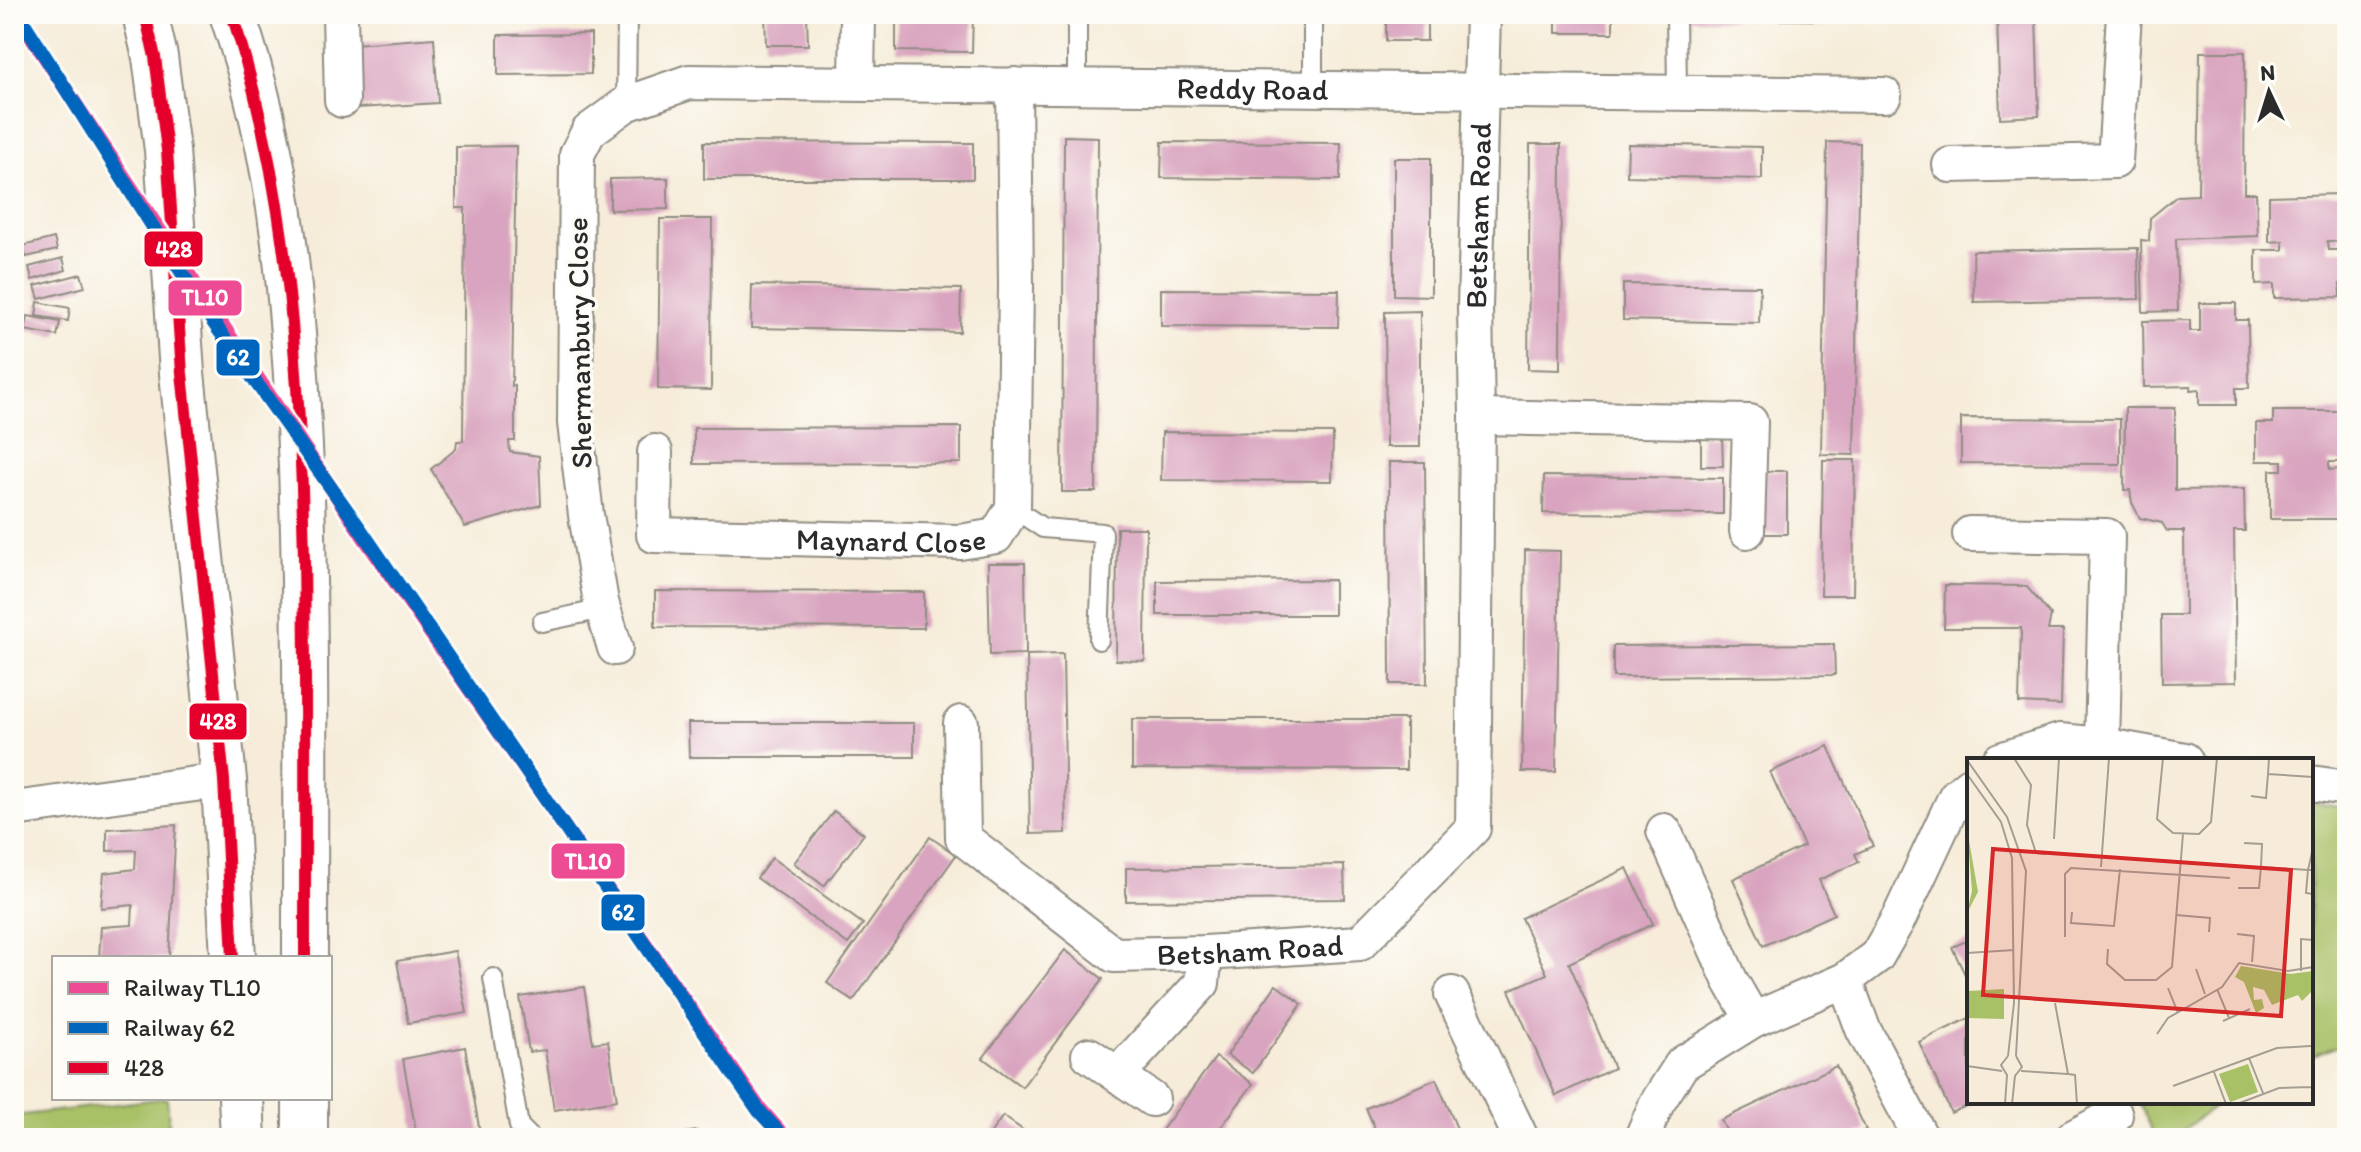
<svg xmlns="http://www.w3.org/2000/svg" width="2361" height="1152" font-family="Itim,sans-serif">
<rect width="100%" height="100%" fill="#fdfcf7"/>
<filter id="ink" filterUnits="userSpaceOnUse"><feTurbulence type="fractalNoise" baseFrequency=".0125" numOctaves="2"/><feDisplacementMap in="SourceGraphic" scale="16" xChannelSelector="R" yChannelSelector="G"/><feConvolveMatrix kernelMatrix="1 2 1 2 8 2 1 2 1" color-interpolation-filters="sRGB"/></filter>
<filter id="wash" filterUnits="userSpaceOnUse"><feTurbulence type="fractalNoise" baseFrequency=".006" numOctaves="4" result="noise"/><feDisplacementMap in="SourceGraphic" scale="32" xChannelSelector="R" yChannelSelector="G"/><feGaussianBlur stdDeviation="1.8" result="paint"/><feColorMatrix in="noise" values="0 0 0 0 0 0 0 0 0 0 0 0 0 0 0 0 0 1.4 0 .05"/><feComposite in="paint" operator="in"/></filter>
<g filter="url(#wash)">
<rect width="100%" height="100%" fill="#f6ecd9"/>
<g fill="#a8c066" stroke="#6a7648" stroke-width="2">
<path d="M2311 802 2347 808V1042L2311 1057Z"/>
<path d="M167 1098 170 1138H14V1116Z"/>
<path d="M2139 1102H2220L2173 1138H2155Z"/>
</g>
<g id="blocks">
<g fill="#d9a4bf">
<path d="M765 14H807L808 45H766Z"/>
<path d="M896 14H973L972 52 896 51Z"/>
<rect x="1386" y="14" width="41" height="27"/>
<rect x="1556" y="14" width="57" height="19"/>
<path d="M1690 14H1891V21L1690 19Z"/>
<path d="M1997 14H2036L2039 116 2000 118Z"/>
<path d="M591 34V74L498 75V35Z"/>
<path d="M434 38 438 103 358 108 354 44Z"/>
<path d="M2200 52H2245L2244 193H2256L2258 236 2176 239 2178 311 2143 312 2141 240 2149 241 2150 218 2177 196 2198 195Z"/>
<path d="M1064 136 1098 137 1096 492H1062Z"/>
<path d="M704 142 973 143V179H704Z"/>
<path d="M1162 142 1341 143 1340 180 1161 178Z"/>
<path d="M1827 142 1860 143 1854 455 1821 454Z"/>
<path d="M1530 144H1561L1560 370 1528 369Z"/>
<path d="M1628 144 1762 147V179L1627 176Z"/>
<path d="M516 146 512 386 515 385V441H509L510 452 539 456 541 505 465 527 431 469 456 449 457 441H463L465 208H456V147Z"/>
<path d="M1394 158H1431V296L1394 295Z"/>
<path d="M668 178V209L610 210V179Z"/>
<path d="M2339 194 2340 241H2327L2328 250H2347V284H2340L2341 297 2274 298V284L2256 285V250H2283V241L2269 242V196Z"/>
<path d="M660 219H712L711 390 658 389Z"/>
<path d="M54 238 57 250 26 257 23 246Z"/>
<path d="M2138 248 2139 299 1974 302 1973 251Z"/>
<path d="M63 258 66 270 32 280 29 267Z"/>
<path d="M81 274 85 287 39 299 35 286Z"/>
<path d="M1623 284 1760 286 1759 323 1623 320Z"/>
<path d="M752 285 961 289 960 332 751 328Z"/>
<path d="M1161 289 1339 290 1338 327 1161 326Z"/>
<path d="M38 302 70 308 68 321 36 316Z"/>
<path d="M2200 303H2236V320H2248L2249 388H2236V405H2199V389L2190 390 2191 386 2144 387 2143 321 2190 320V331H2200Z"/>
<path d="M1420 311V447H1386L1385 312Z"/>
<path d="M28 316 60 322 57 336 25 330Z"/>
<path d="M2125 408H2175V490L2244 489 2245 531H2234L2236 682 2162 683 2161 615H2185L2184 531H2167L2162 523 2140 518 2132 503 2130 490H2124Z"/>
<path d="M2273 411H2341V423H2347V462H2329V470L2339 469V519H2270V470H2282V461H2256V423H2273Z"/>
<path d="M1961 418 2120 419V464L1961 463Z"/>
<path d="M961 427V463L694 464V428Z"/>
<path d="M1162 432 1333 433 1332 481 1161 480Z"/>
<path d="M1701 436H1722L1723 466H1701Z"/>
<path d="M1823 460H1855L1853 595H1821Z"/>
<path d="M1389 462H1425L1427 684H1390Z"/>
<path d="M1757 471H1787V534H1756Z"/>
<path d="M1544 476 1723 478V514L1543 513Z"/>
<path d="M1117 528H1146L1145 661 1116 660Z"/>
<path d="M1525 550 1560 551 1556 772H1522Z"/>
<path d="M988 563H1025L1026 654 990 655Z"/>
<path d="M1334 580V615H1157V581Z"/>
<path d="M1945 585 2026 586 2051 615 2048 630H2063L2061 705 2019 703 2021 628H1944Z"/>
<path d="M655 591 924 592V628L655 627Z"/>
<path d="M1834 644 1835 675 1613 677V646Z"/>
<path d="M1063 654 1066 833 1030 834 1027 655Z"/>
<path d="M1132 719H1406V770L1132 769Z"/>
<path d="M688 723H914V757H689Z"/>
<path d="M1828 746 1873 846 1855 854 1859 862 1819 880 1834 914 1763 946 1733 879 1804 846 1770 772Z"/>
<path d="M834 811 864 834 824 886 794 863Z"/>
<path d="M176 825 169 958H99L101 927 132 925 133 905 101 908 104 873 135 869 136 850 107 851V829Z"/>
<path d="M930 837 956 855 853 1001 827 983Z"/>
<path d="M772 858 863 924 848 944 757 878Z"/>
<path d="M1344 865 1345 899 1126 901V868Z"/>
<path d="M1627 868 1653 924 1569 963 1614 1068 1556 1096 1509 990 1547 974 1521 918Z"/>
<path d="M1969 940V983L1952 947Z"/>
<path d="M1065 950 1103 979 1022 1087 983 1058Z"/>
<path d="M455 951 467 1013 408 1023 397 961Z"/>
<path d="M1276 985 1302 1004 1253 1073 1227 1055Z"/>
<path d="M584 987 593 1043 608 1041 617 1100 554 1110 545 1050 529 1052 520 997Z"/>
<path d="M1969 1018V1102H1975L1951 1113 1919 1042Z"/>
<path d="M465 1047 481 1138H417L403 1059Z"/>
<path d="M1216 1057 1253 1084 1213 1138H1156Z"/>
<path d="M1836 1066 1866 1130 1848 1138H1730L1721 1120Z"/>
<path d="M1436 1079 1461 1138H1379L1366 1108Z"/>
<path d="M1003 1116 1034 1138H987Z"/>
<path d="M697 1131 698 1138H665V1136Z"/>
</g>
</g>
</g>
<g filter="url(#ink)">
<use href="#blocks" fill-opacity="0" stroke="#908c82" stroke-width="2"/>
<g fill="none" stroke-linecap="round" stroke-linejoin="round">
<g stroke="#908c82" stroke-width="22">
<g id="service">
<path d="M1676 14 1677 92"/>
<path d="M1077 86V14"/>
<path d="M1313 87V14"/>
<path d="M626 104 627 14"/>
<path d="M1013 508 1043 528 1103 533 1099 640"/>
<path d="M542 622 603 609"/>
<path d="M493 978 519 1126 531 1138"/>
</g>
</g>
<g stroke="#908c82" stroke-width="38">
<g id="minor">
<path d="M340 14 342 100"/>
<path d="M857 83 858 14"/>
<path d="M1950 165 2115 161 2124 14"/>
<path d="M1477 417 1750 422 1747 531"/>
<path id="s1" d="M655 452 654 535 960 542 996 536 1013 508 1016 286 1014 85"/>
<path d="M1970 534 2107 536 2102 745"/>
<path id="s2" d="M615 648 601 602 586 515 575 423 577 154 589 131 626 104 689 82 1884 95"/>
<path id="s3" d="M961 723 963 838 1114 955 1205 953 1360 943 1473 828 1477 417 1475 307 1483 14"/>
<path d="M2000 760 2060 741 2102 745 2185 760"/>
<path d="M2311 783 2347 788"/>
<path d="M14 809 224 780"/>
<path d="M1664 831 1730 980 1753 1020"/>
<path d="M1845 980 1863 1029 1921 1138"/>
<path d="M1452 994 1521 1138"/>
<path d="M1089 1055 1152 1099"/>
<path d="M1118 1074 1202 983 1205 953"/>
<path d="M1642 1138 1657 1103 1682 1064 1753 1020 1845 980 1877 956 1900 916 1956 796 1969 785"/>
<path d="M2072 1138 2115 1115"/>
</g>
</g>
<g stroke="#908c82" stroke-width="48">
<g id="primary">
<path d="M145 14 155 57 167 150 182 373 224 780 233 958"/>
<path d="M232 14C284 162 294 312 301 467 307 631 305 794 305 958"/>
<path d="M241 1098 243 1138"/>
<path d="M305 1138V1098"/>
</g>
</g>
<use href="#service" stroke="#fff" stroke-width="18"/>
<use href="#minor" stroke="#fff" stroke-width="34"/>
<use href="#primary" stroke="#fff" stroke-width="44"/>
<g stroke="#fdfcf7" stroke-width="18">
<g id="bus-1">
<path d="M145 14 155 57 167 150 182 373 224 780 233 958"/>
<path d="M232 14C289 194 300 371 304 558 306 691 305 825 305 958"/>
</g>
</g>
<use href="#bus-1" stroke="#e4002b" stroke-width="12"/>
<g stroke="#fdfcf7" stroke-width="20">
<path id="rail-1" d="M16 14 363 536 758 1106 786 1138"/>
</g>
<g stroke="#fdfcf7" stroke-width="20">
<path id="rail-2" d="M24 23 213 322 361 530 759 1111 784 1138"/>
</g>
<use href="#rail-1" stroke="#ee4b95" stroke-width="14"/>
<use href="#rail-2" stroke="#0065bd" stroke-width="14"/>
</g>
</g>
<g text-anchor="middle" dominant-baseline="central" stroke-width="7" stroke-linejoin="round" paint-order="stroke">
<g font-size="30" fill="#2b2b2b" stroke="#fdfcf7">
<text stroke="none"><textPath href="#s2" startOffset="1200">Reddy Road</textPath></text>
<text stroke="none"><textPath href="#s3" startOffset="1326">Betsham Road</textPath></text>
<text transform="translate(579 343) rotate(-91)">Shermanbury Close</text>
<text stroke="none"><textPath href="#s1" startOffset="320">Maynard Close</textPath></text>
<text stroke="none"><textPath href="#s3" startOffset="442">Betsham Road</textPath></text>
</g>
</g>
<g transform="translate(1967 758)">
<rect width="346" height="346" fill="#f6ecd9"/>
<path d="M0 71 11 134 0 155 5 133ZM274 208 324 216 346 213V232L335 243 331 237 305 247 297 232 286 229 287 242 295 241 297 250 289 255 277 224 268 219ZM0 224 1 233 37 231V261L0 260ZM281 306 291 334 263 344 252 316Z" fill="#a8c066"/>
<path fill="none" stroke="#a59f93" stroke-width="2" d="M47 0 64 27 60 67 69 95 79 96M196 0 190 61 206 75 232 76 244 64 250 0M302 0 301 16 346 19M0 2 40 59 59 113 49 298M0 16 34 64 45 100 47 245 41 298M284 38 299 40 301 16M87 81 92 0M277 85 295 86 294 109M346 90 341 112H346M134 109 142 0M271 130H292L294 109 341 112 339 135 346 136M105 154 104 165 147 168 153 111M209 157 243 160 242 174M270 176 287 178 285 204M98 179V116L104 110 263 120M141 191 140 206 158 222H189L205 209 216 76M0 195 47 192M229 211 238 236M334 213V181L346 182M201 230 211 255M250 231 262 260M88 245 101 316M256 263 283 251M190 276 201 260 255 229 272 205 321 213 346 209M282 300 296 335M0 308 35 313M54 313 101 316M247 314 259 346M101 316 108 317 110 346M206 328 310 290 344 288M38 346 40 317 34 307 41 298M45 346 48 318 55 309 49 298M270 346 312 330 345 329M345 346 346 259"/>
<path fill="#d62828" fill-opacity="0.15" stroke="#d62828" stroke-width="4" d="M26 91 324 112 314 258 16 237Z"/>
<rect width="346" height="346" fill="none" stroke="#2b2b2b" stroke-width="4"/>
</g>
<g stroke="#fdfcf7" stroke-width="3">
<rect x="143" y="230" width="61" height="38" rx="8" fill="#e4002b"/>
<rect x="167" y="279" width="76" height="38" rx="8" fill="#ee4b95"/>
<rect x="215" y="338" width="46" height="39" rx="8" fill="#0065bd"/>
<rect x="188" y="702" width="60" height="39" rx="8" fill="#e4002b"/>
<rect x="550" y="842" width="76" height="38" rx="8" fill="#ee4b95"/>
<rect x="600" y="893" width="46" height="39" rx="8" fill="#0065bd"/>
</g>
<g font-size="22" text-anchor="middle" font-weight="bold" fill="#fff">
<text x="174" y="257">428</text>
<text x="205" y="305">TL10</text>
<text x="238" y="365">62</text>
<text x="218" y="729">428</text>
<text x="588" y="869">TL10</text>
<text x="623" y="920">62</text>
</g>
<rect width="2361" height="1152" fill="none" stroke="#fdfcf7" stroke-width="48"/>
<rect x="52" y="956" width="280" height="144" fill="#fdfcf7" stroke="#a9a8a5" stroke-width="2"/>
<rect x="68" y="982" width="40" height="12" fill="#ee4b95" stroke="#a9a8a5" stroke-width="2"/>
<text x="124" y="996" font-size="24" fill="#2b2b2b">Railway TL10</text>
<rect x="68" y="1022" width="40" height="12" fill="#0065bd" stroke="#a9a8a5" stroke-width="2"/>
<text x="124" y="1036" font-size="24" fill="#2b2b2b">Railway 62</text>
<rect x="68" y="1062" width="40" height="12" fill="#e4002b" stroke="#a9a8a5" stroke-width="2"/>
<text x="124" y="1076" font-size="24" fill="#2b2b2b">428</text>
<g transform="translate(2269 92) rotate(356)" stroke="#fdfcf7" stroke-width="6" paint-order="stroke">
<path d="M0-6L14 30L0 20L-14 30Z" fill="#2b2b2b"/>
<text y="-12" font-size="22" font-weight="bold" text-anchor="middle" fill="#2b2b2b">N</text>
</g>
</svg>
